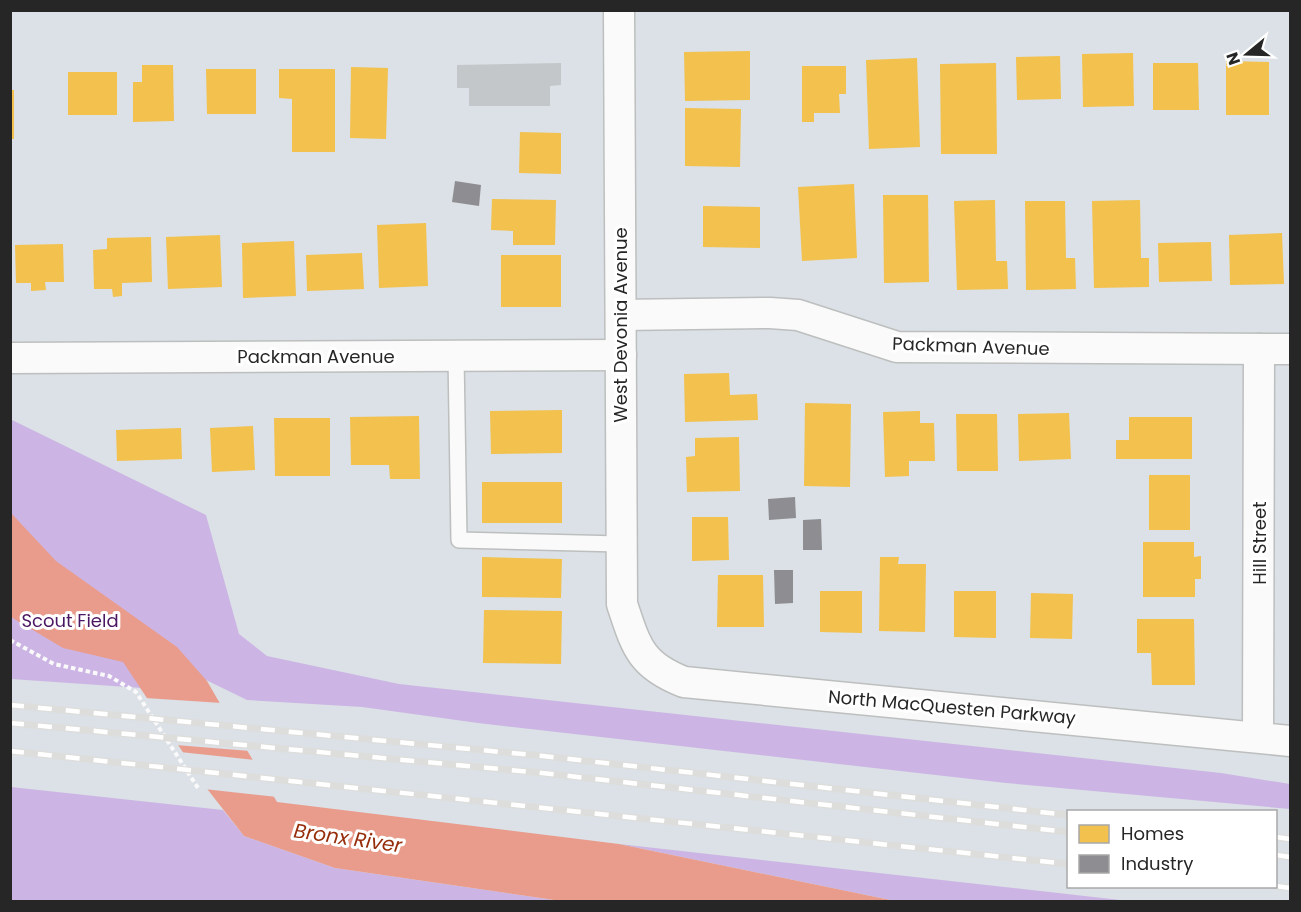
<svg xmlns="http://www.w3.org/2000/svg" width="1301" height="912" font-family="Poppins,sans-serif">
<rect width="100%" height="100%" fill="#dbe1e6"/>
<g fill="#ccb5e4">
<path d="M10 419 206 515 239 634 267 656 399 684 1221 773 1290 784V809L1006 783 478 723 362 707 247 700 206 680 137 681 142 688 11 679Z"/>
<path d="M11 787 223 810 244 836 335 868 561 901 11 902Z"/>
<path d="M619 844 1129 901H895Z"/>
</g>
<path fill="#e99c8c" d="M11 513 56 561 177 647 207 681 277 802 619 844 895 901H561L335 868 244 836 208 790 123 662 63 648 11 617Z"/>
<g fill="#dbe1e6">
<path d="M145 698 222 703 250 751 176 745Z"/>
<path d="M180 752 255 760 277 797 204 789Z"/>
</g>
<g fill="#f2c14e">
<path d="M750 51V100L685 101 684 52Z"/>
<path d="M1133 53 1134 106 1083 107 1082 54Z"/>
<path d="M1060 56 1061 99 1017 100 1016 57Z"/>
<path d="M917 58 920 147 869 149 866 60Z"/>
<path d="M1226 61 1269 62V115H1226Z"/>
<path d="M996 63 997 154H941L940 64Z"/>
<path d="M1153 63H1198L1199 110H1153Z"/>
<path d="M142 65H173L174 121 133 122V82H142Z"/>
<path d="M802 66H846V94H839L840 113H814V122H802Z"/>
<path d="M351 67 388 68 386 139 350 138Z"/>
<path d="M206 69H256V114H207Z"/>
<path d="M279 69H335V152H292V99L279 98Z"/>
<rect x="68" y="72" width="49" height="43"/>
<rect x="10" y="90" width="4" height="49"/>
<path d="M685 108 741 109 740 167 685 166Z"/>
<path d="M520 132 561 133V174L519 173Z"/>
<path d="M854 184 857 258 802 261 798 187Z"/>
<path d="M883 195H928L929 282 884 283Z"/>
<path d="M492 199 556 200 555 245H513V231L491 230Z"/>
<path d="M995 200 996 261H1007L1008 289 957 290 954 201Z"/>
<path d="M1140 200 1141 258H1149V287L1094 288 1092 201Z"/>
<path d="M1025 201H1065L1066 258H1075L1076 289 1026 290Z"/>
<path d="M703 206 760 207V248L703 247Z"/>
<path d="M426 223 428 286 379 288 377 225Z"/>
<path d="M1282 233 1284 284 1230 285 1229 235Z"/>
<path d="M220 235 222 287 168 289 166 237Z"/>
<path d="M151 237 152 282 122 283V296L113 297 112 289H94L93 250 107 249V238Z"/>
<path d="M294 241 296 296 243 298 242 243Z"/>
<path d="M1211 242 1212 281 1159 282 1158 243Z"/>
<path d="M63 244 64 282H45L46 290 31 291V283H16L15 245Z"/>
<path d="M362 253 364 289 307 291 306 255Z"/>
<rect x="501" y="255" width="60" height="52"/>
<path d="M729 373 730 395 757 394 758 420 685 422 684 374Z"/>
<path d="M805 403 851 404 850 487 804 486Z"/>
<path d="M562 410V453L491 454 490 411Z"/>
<path d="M920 411V423H934L935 461H909V476L885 477 883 412Z"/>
<path d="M1069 413 1071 459 1019 461 1018 414Z"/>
<path d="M956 414H997L998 471H957Z"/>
<path d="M419 416 420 479H390L389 465H351L350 417Z"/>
<path d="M1129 417H1192V459H1116V440H1129Z"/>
<path d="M274 418H330V476H275Z"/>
<path d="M253 426 255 470 212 472 210 428Z"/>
<path d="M181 428 182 459 117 461 116 430Z"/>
<path d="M739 437 740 491 687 492 686 457 695 456V438Z"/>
<rect x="1149" y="475" width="41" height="55"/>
<rect x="482" y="482" width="80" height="41"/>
<path d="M692 517H728L729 560 692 561Z"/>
<path d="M1143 542H1194V557L1201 556V579H1195V597H1143Z"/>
<path d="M482 557 562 559 561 598 482 597Z"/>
<path d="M880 557H899L898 564H926L925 632 879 631Z"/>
<path d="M718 575H763L764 627H717Z"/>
<path d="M820 591H862V633L820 632Z"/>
<path d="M954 591H996V638L954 637Z"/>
<path d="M1031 593 1073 594 1072 639 1030 638Z"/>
<path d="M484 610 562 611 561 664 483 663Z"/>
<path d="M1137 619H1194L1195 685H1152L1151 653H1137Z"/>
</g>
<g fill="#8d8d92">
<path d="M455 181 481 185 479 206 452 202Z"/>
<path d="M795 497 796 518 769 520 768 499Z"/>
<path d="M821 519 822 550H803V520Z"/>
<path d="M774 570H793V603L775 604Z"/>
</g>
<path fill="#c3c7ca" d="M561 63V85L550 86V106H469V88H457V65Z"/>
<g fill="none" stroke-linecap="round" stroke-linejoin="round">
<g stroke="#bdbfbe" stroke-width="18">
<path id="service" d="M456 356 459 540 620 544"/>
</g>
<g stroke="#bdbfbe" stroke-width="33">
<g id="minor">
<path d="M619 10 622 604C636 646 640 665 684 682L1290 741"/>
<path d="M621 315 770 313 798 315 897 347 1290 349"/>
<path d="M10 358 621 355"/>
<path d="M1258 737 1259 349"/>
</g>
</g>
<path stroke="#fafafb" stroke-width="4" stroke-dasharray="4.5 3" stroke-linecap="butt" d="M10 640 54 664 109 676 136 692 198 788"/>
<use href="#service" stroke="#fafafb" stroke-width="15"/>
<use href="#minor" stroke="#fafafb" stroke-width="30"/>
<g stroke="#dddddc" stroke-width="7">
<g id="rail">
<path d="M10 705 543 756 1068 815"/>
<path d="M10 723 542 773 1068 832"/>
<path d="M10 751 1068 864"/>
<path d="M1276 837 1290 839"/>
<path d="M1276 855 1290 857"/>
<path d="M1276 886 1290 888"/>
</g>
</g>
<use href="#rail" stroke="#fff" stroke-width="4.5" stroke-dasharray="14" stroke-linecap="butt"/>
</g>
<g text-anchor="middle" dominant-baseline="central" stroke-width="6" stroke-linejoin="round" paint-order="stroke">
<g font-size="18" fill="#262626" stroke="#fff">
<text transform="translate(620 325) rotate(-90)">West Devonia Avenue</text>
<text transform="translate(971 346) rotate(2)">Packman Avenue</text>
<text x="316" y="356">Packman Avenue</text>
<text transform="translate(1259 543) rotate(-90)">Hill Street</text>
<text transform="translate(952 707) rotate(5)">North MacQuesten Parkway</text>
</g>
<g font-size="18" fill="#4c1762" stroke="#fff">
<text x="70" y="620">Scout Field</text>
</g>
<g font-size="20" font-style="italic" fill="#962e0b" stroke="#fff">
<text transform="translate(348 838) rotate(8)">Bronx River</text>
</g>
</g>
<rect width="1301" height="912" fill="none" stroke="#262626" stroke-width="24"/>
<rect x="1067" y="810" width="210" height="78" fill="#ffffff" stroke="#a8a8a8" stroke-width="1.5"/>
<rect x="1079" y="825" width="30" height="18" fill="#f2c14e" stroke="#a8a8a8" stroke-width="1.5"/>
<text x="1121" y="840" font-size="18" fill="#262626">Homes</text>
<rect x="1079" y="855" width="30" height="18" fill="#8d8d92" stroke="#a8a8a8" stroke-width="1.5"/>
<text x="1121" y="870" font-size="18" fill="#262626">Industry</text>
<g transform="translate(1247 54) rotate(251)" stroke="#ffffff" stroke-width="4.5" paint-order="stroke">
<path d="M0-4.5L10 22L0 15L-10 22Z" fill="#262626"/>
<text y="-9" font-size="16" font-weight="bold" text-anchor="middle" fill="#262626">N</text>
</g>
</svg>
